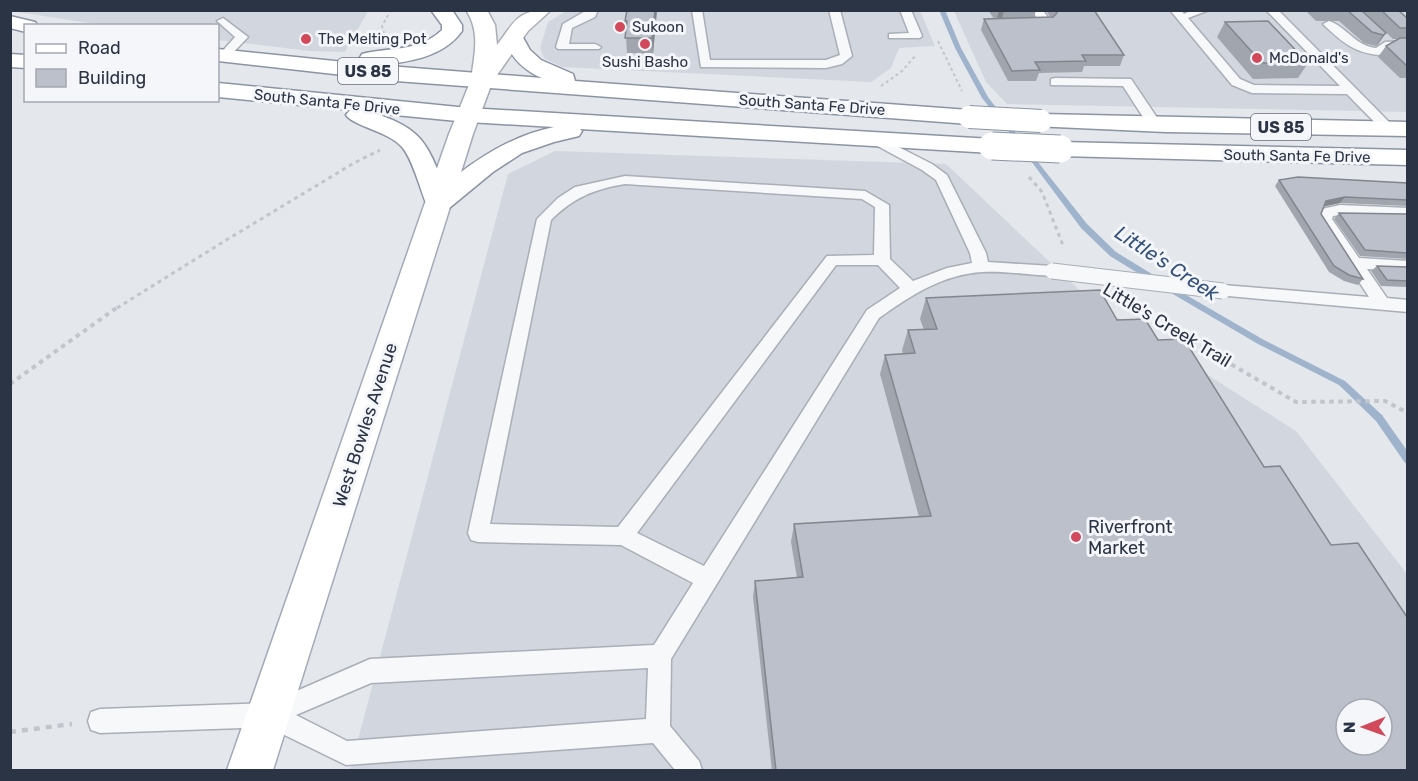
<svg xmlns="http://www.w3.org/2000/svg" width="1418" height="781" font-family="Rubik,sans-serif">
<rect width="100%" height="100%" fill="#e4e7ec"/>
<g fill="#d2d6de" fill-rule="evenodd">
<path d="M568 10 920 11 935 46 899 48 891 68 871 82 562 67 544 58 540 48 548 22Z"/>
<path d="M11 11H368L345 52 309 51 218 40V26L102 25Z"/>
<path d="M954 11H1403L1408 14 1407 112 1007 104 986 82Z"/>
<path d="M555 151 946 164 1091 301 1296 431 1407 574V770H350L508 174ZM1346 709H1382V745H1346Z"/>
</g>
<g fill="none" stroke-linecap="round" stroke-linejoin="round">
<g fill="#9fb4cc" fill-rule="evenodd">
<path d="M939 10H945L961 48 988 97 1022 141V143H1018L982 98 955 48Z"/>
<path d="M1028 151 1030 152 1087 224 1116 252 1160 279 1161 281 1160 283H1154L1110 256 1081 228 1025 153Z"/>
<path d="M1169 285 1264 340 1345 381 1382 415 1408 452V464L1405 463 1376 421 1339 385 1258 344 1166 290 1165 288 1166 286Z"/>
</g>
<g stroke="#a9aeb7" stroke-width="3">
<g id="lane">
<path d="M587 10H598L595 17 572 28 569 44H595L601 47 599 49H558L556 47 563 24Z"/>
<path d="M692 10H702L710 60H826L840 55 829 10H840L852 56 842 64 826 68 701 67Z"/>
<path d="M900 10H911L922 36 920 38H889V34L909 33Z"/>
<path d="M1032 10H1043L1051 23 1049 25 1025 26V22L1038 20Z"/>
<path d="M1170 10H1181L1184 14 1192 10H1209L1188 18 1240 79 1254 85 1340 86 1266 10H1278L1396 129 1394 132H1384L1347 94 1252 93 1232 85Z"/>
<path d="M223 18 248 37 228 58 224 60 218 56 235 37 217 21Z"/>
<path d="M1329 21C1347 27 1355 46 1376 48L1385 42 1408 41V47H1392L1379 55C1355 53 1342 42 1325 26L1323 24Z"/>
<path d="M1055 78 1131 79 1162 125 1155 129 1150 128 1123 86 1051 85V79Z"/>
<path d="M877 136 932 164 947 175 986 253 988 262 1052 266 1058 267 1060 271 1058 275 1052 276C1029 275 1006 271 983 272 943 274 910 296 879 318L671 659 670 726 699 761 702 770H675L653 743 346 765 268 727 100 733 91 730 88 721 91 712 100 709 269 703 370 659 654 645 693 583 621 545 478 542 471 540 468 533 537 219 558 198 575 187 625 176 865 191 889 205 890 259 913 281 947 268 972 263 970 253 936 180 922 170 872 143 870 140ZM625 184 862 199 875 207 874 255 827 256 618 527 490 524 551 220C573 198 594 189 625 184ZM836 265H878L900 288 867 310 704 566 637 533ZM648 668 646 719 347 741 296 715 371 683Z"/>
<path d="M1340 205 1408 208V218L1340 215 1333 216 1332 219 1359 258 1408 261V271L1367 269 1387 298 1408 300V312L1217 295 1215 291 1217 287 1223 285 1369 297 1318 219 1322 209Z"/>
</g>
</g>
<g stroke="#a9aeb7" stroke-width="3">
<path id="secondary" d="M466 10H487L495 25 497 45C516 20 517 10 551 10L528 31 490 85 482 87 474 85 471 80C474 56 481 32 466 10Z"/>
</g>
<g stroke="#a3abb8" stroke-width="3">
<path id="primary" d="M482 73 490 75 493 80 473 134 273 770H227L449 134 471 80 474 75Z"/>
</g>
<g stroke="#8b94a3" stroke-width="3">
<g id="highway">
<path d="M431 10H452L462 25V31C443 58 405 63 375 65L542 78C523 70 511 58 504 38L507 34 514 32 521 34 530 50 541 60 573 74 575 81 969 110 977 112 981 117 977 122 969 124 396 81 218 61V49L364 64 359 59 362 54C390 47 419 52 442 30V25Z"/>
<path d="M10 16 35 22 38 26H26V32L10 28Z"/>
<path d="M10 54 26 55V68L10 67Z"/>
<path d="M218 83 468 108 992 139 1001 141 1004 146 1001 151 992 153 580 129 582 131 579 136 554 142 522 153 493 172 448 209 439 211 430 209 426 203C420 188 412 158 402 147 388 131 355 127 346 115L350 110 218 97ZM374 113 468 122 554 127C511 136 478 158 444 185 426 141 421 129 374 113Z"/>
<path d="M1041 114 1408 122V136L1166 132 1033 126 1029 121 1033 116Z"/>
<path d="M1060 142 1408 150V165L1060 156 1051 154 1048 149 1051 144Z"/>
</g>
</g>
<g stroke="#c2c5cb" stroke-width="2" stroke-dasharray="3 3" stroke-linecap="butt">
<path d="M384 34 382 26 391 10"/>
<path d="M938 41 962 91"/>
<path d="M881 86 901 72 916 55"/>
</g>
<g stroke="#c2c5cb" stroke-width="3" stroke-dasharray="4 4" stroke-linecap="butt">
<path d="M1029 177 1042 192 1064 248"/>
<path d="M1128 305 1133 308"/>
<path d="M117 308 223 242 354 163 380 150"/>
</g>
<g stroke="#c2c5cb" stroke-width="4" stroke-dasharray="4.5 4.5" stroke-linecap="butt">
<path d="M1130 306 1296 402 1385 401 1408 413"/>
<path d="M10 384 119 306"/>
</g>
<path stroke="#c2c5cb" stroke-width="4.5" stroke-dasharray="6 6" stroke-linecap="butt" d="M10 732 72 724"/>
<use href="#lane" fill="#f7f8fa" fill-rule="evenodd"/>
<use href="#secondary" fill="#fff" fill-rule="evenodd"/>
<use href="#primary" fill="#fff" fill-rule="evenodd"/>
<use href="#highway" fill="#fff" fill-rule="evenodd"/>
<g stroke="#a9aeb7" stroke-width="17" stroke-linecap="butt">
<path id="lane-bridge" d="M1052 271 1223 291"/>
</g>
<g stroke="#8b94a3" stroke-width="24" stroke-linecap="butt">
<path id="highway-bridge-far1" d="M969 117 1041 121"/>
</g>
<g stroke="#8b94a3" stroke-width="29" stroke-linecap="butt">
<path id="highway-bridge" d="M992 146 1060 149"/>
</g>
<use href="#lane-bridge" stroke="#f7f8fa" stroke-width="15"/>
<use href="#highway-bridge-far1" stroke="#fff" stroke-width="22"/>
<use href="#highway-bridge" stroke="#fff" stroke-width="27"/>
</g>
<g fill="#a1a5ae">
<path d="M627 10H657L653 54 627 53 625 21Z"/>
<path d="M988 10H1036L1034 18 1050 17 1046 10H1094L1124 55 1120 66H1084L1082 72 1039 73 1036 81H1008L981 30 984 19H994Z"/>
<path d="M1305 10H1361L1386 33 1378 44 1376 46 1364 43 1339 21H1316Z"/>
<path d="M1362 10H1398L1407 18V78H1400L1378 57 1386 46 1399 39H1393Z"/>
<path d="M1225 22 1308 63 1298 78 1253 79 1217 37Z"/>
<path d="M1279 180 1407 183V206L1340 203 1324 206 1321 214 1363 279 1358 285 1344 281 1329 272 1275 186Z"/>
<path d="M1339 213 1407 214V259L1360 256 1334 219Z"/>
<path d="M1377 266 1407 267V287L1381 286 1371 271Z"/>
<path d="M926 298 1117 320 1407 771H772L753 597 755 581 797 578 791 542 794 524 919 517 880 374 885 355 903 354 902 350 908 330H924L920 319Z"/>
</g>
<g fill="#83868d">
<path d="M655 10H657L653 54 652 38Z"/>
<path d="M1001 10H1004L1002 19 996 22 999 11Z"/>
<path d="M1386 33 1378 44 1376 46 1383 35Z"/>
<path d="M1345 197 1340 203 1322 207 1326 201Z"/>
</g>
<g fill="#bbc0ca" stroke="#83868d" stroke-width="1.5" fill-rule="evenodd">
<path d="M627 10H655L652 38H625L627 21H625Z"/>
<path d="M1055 10H1094L1124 55H1082L1086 61 1035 62 1040 70 1012 71 984 19 1053 17 1057 13Z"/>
<path d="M1347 10H1361L1386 33 1383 35 1372 32Z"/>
<path d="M1381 10H1398L1407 18V28H1400Z"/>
<path d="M1268 21 1308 63H1262L1225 22Z"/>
<path d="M1400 38H1407V66L1386 46Z"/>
<path d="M1298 177 1407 183V200L1345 197 1326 201 1321 214 1363 279 1349 275 1334 266 1279 180Z"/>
<path d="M1339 213 1407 214V253L1365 250Z"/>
<path d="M1377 266 1407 267V281L1387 280Z"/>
<path d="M1100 290 1117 320 1145 319 1158 340 1184 339 1264 467 1280 466 1331 545 1358 543 1407 617V771H776L755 581 803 577 794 524 931 516 885 355 915 353 908 330 937 329 926 298ZM1346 709H1382V745H1346Z"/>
</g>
<g fill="#d1495b" stroke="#f4f6f9" stroke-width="2">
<circle cx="620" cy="27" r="6"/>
<circle cx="306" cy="39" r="6"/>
<circle cx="645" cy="44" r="6"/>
<circle cx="1257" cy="58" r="6"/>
<circle cx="1076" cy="537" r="6"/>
</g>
<g text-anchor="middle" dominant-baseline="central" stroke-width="6" stroke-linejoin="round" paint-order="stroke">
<g font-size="15" fill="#2b3445" stroke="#f4f6f9" text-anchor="start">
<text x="632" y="27">Sukoon</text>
<text x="318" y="39">The Melting Pot</text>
<text x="1269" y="58">McDonald's</text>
<text x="645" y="62" text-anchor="middle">Sushi Basho</text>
</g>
<g font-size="15" fill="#2b3445" stroke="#f4f6f9">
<text transform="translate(327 102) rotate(6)">South Santa Fe Drive</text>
<text transform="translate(812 105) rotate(4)">South Santa Fe Drive</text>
<text transform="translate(1297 156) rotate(1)">South Santa Fe Drive</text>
</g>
<g fill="#f4f6f9" stroke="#676e7b" stroke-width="1.5">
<rect x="338" y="58" width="60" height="26" rx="4.5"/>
<rect x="1251" y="114" width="60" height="26" rx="4.5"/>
</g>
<g font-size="16" font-weight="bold" fill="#2b3445">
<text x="368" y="71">US 85</text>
<text x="1281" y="127">US 85</text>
</g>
<g font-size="18" fill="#2b3445" stroke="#f4f6f9">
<text transform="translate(1167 325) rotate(31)">Little's Creek Trail</text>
<text transform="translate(365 425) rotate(-72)">West Bowles Avenue</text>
</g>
<g font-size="18" fill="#2b3445" stroke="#f4f6f9" text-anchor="start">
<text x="1088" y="527">Riverfront<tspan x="1088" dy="21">Market</tspan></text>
</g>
<g font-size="20" font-style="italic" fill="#34527a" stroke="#f4f6f9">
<text transform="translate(1167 263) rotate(33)">Little's Creek</text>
</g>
</g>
<rect width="1418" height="781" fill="none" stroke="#2b3445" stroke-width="24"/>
<rect x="24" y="24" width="195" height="78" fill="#f4f6f9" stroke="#a4a8b1" stroke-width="1.5"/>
<rect x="36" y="44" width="30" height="9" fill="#ffffff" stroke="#a4a8b1" stroke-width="1.5"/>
<text x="78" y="54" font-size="18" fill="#2b3445">Road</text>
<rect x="36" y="69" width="30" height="18" fill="#bbc0ca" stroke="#a4a8b1" stroke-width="1.5"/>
<text x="78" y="84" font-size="18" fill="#2b3445">Building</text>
<g transform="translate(1364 727) rotate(269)"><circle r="28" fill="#f4f6f9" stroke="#a4a8b1" stroke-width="1.5"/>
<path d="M0-4.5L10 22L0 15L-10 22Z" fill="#d1495b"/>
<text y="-9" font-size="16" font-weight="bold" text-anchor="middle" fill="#2b3445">N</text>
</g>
</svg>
